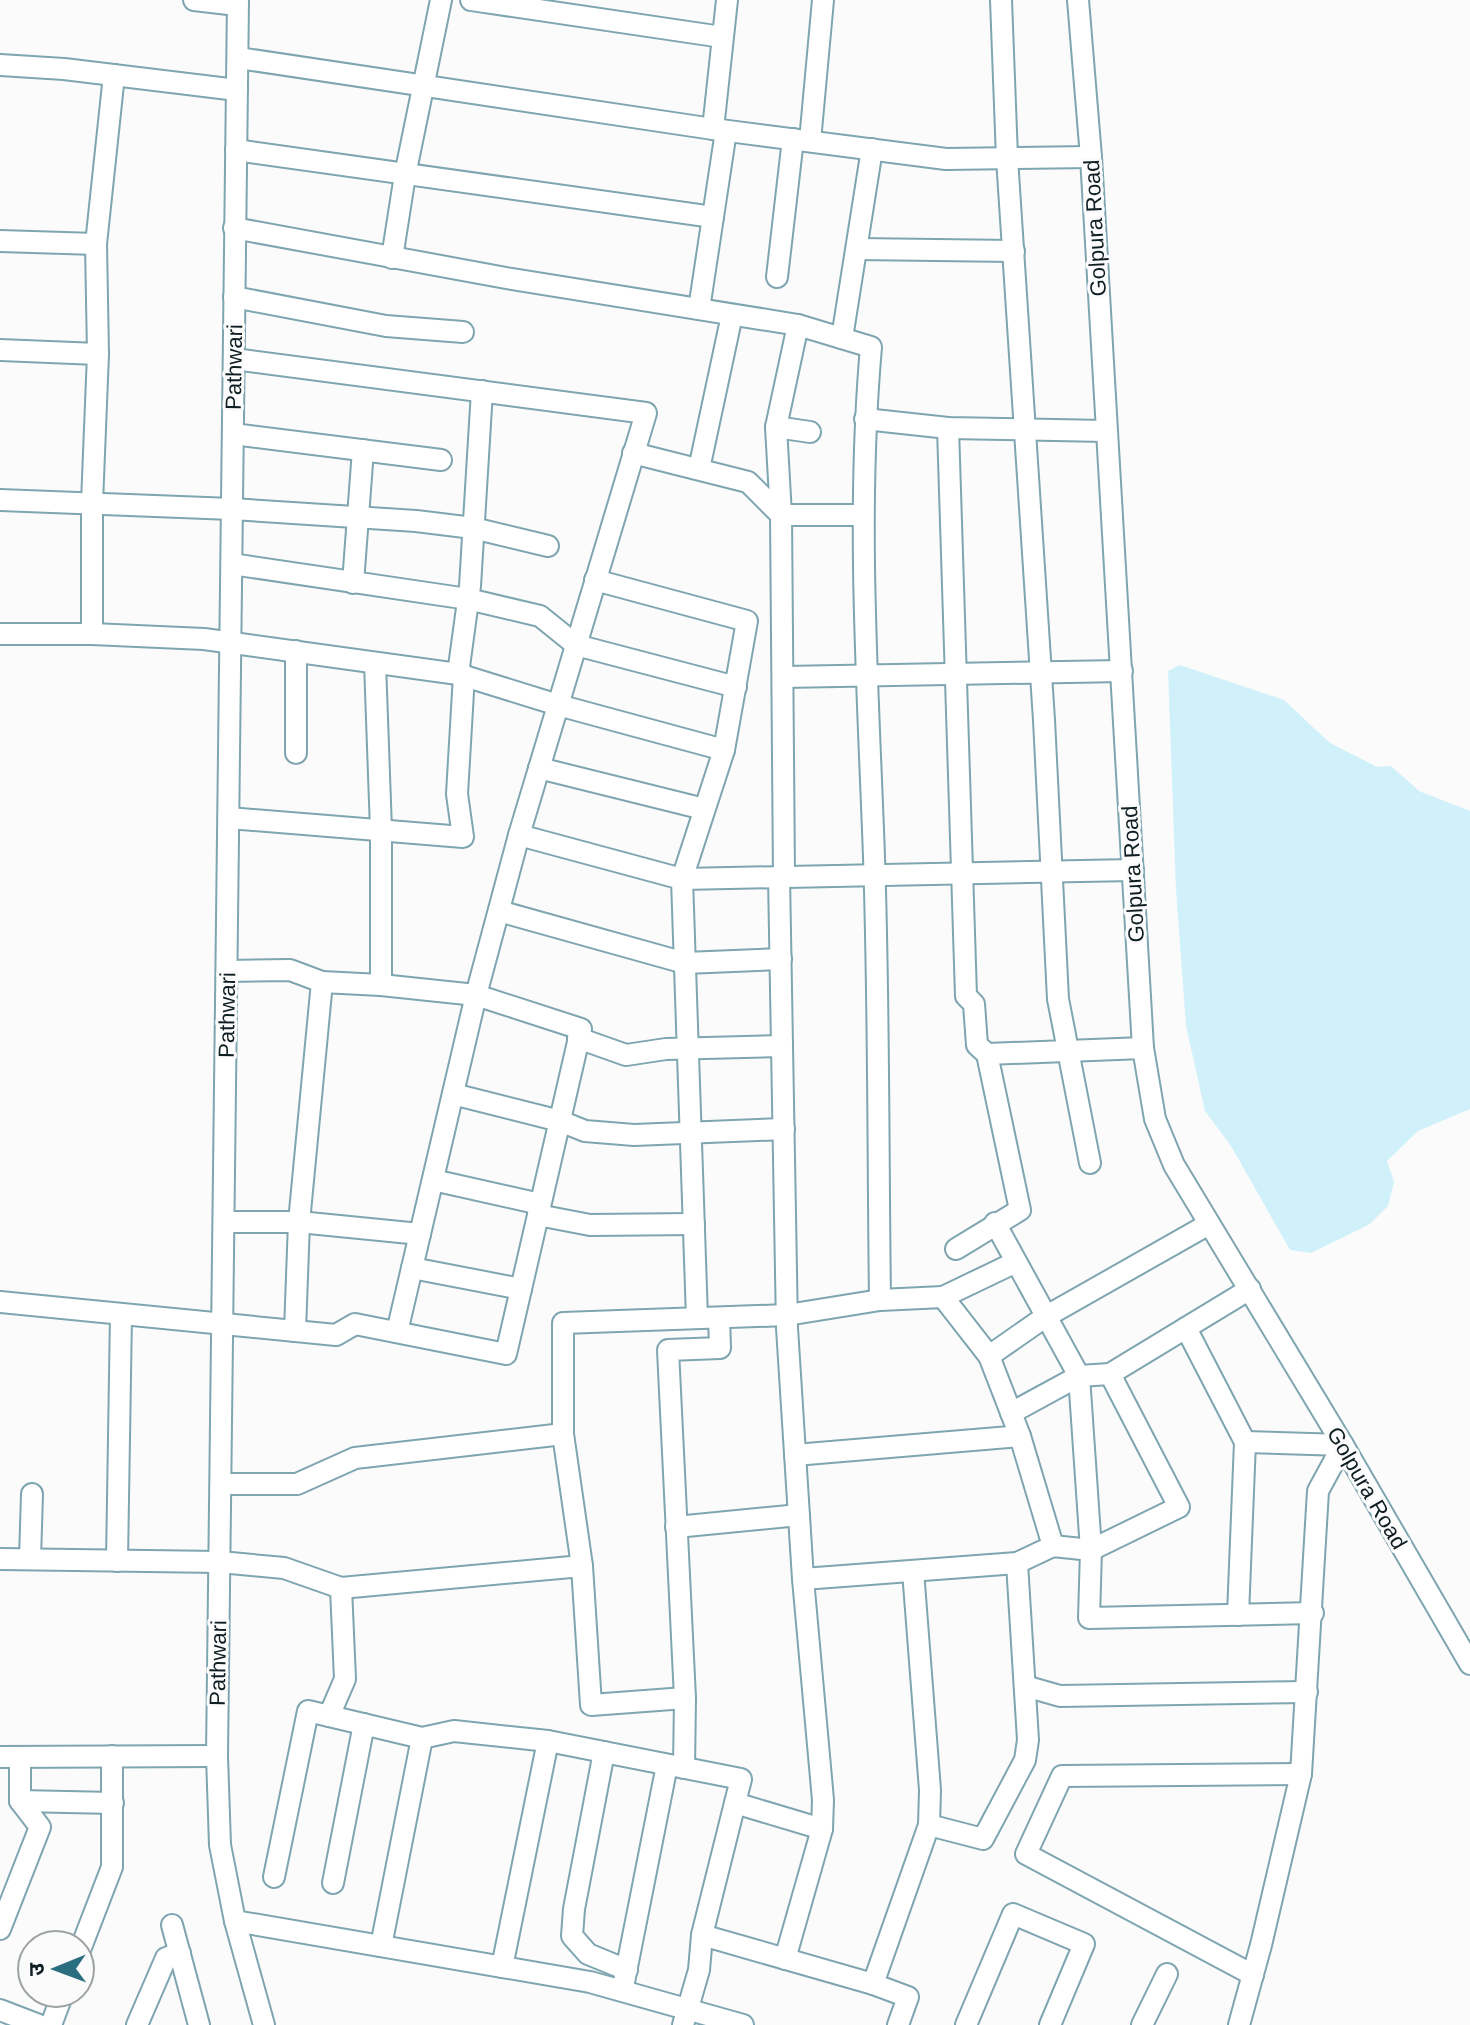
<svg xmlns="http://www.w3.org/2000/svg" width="1470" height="2025" font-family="Helvetica,'Noto Sans Devanagari',sans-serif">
<rect width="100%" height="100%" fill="#fbfbfb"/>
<path fill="#d1f1fa" d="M1180 665 1284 700 1330 743 1377 767 1391 766 1419 791 1470 811V1109L1418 1131 1387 1161 1394 1182 1388 1206 1370 1224 1311 1253 1290 1250 1231 1146 1205 1111 1186 1026 1176 889 1168 671Z"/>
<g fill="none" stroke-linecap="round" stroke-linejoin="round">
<g stroke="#7ea5b0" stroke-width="24">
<g id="minor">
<path d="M194 0 237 5"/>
<path d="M238 0 217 1756 220 1845 235 1921 264 2025"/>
<path d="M471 0 722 37"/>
<path d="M1001 0 1007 158 1044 720 1058 999 1090 1163"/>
<path d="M1078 0 1091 157 1143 1048 1155 1119 1174 1165 1343 1445 1470 1664"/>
<path d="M239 58 713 129 946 159 1091 157"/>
<path d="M0 65 64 69 237 90"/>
<path d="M713 129 727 0"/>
<path d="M810 141 823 0"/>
<path d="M236 150 713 217"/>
<path d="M234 228 506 278 798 325 871 347C856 517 868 687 874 857 879 1004 878 1152 880 1300"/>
<path d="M0 241 96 244"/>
<path d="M857 249 1014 251"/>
<path d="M392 258 405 175 441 0"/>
<path d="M777 277 793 139"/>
<path d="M234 297 386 326 463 332"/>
<path d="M699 309 726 131"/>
<path d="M798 325 776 427 810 432"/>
<path d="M842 338 872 149"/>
<path d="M0 350 98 354"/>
<path d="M234 359 646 413 519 835 476 995 397 1332"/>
<path d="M865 419 948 428 1106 431"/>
<path d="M776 427 781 515"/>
<path d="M948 428 966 996 974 1004 977 1045 987 1054 1020 1210 956 1249"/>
<path d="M233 434 441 460"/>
<path d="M633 453 748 482 781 515"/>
<path d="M699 469 732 315"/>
<path d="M0 500 232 509 416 521 473 528 548 546"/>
<path d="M232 564 468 599 540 616 576 645 736 687"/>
<path d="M595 580 747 621 724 750 682 879 697 1318"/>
<path d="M353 583 363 450"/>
<path d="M0 634H92L204 639 458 674 558 705 724 750"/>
<path d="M92 634V503L98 354 96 244 114 75"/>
<path d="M296 651V753"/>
<path d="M375 663 381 830V985"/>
<path d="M458 674 470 586 482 391"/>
<path d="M783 677 1122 671"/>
<path d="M539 768 704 809"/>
<path d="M229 818 463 837 457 794 464 675"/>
<path d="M519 835 682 879 1133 870"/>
<path d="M779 876 787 1328 803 1579 823 1800 822 1829 785 1959"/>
<path d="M784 876 781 515H862"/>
<path d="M499 911 685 963 781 959"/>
<path d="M227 971 290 970 322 982 299 1222 295 1331"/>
<path d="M578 1038 626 1055 666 1049 782 1046"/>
<path d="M987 1054 1143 1048"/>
<path d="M453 1094 560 1121 585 1131 634 1135 784 1129"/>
<path d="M433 1180 540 1204"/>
<path d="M538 1215 590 1225 694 1224"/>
<path d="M224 1222H299L420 1234"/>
<path d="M995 1223 1079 1376 1091 1550 1089 1618 1313 1613"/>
<path d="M412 1268 521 1289"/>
<path d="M943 1297 1016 1262"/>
<path d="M0 1302 336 1335 355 1324 506 1354 581 1029 476 995 381 985 322 982"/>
<path d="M1186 1328 1245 1442 1238 1615"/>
<path d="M989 1356 1045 1317 1209 1224"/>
<path d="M1011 1413 1079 1376 1110 1374 1250 1289"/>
<path d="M795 1455 1020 1436"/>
<path d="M221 1484H297L355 1458 563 1434"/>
<path d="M676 1527 799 1515"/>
<path d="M0 1559 220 1562 284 1568 341 1588 582 1566"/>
<path d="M30 1559 32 1494"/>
<path d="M117 1561 121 1314"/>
<path d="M803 1579 1017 1563 1053 1546 1091 1550 1179 1507 1110 1374"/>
<path d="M1025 1686 1060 1696 1307 1692"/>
<path d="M685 1698 591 1705 582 1566 563 1434V1323L787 1315 880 1300 943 1297 989 1356 1020 1436 1053 1546"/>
<path d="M329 1716 345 1679 341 1588"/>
<path d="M604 1752 574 1909 572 1936 588 1954 627 1970"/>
<path d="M0 1757 217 1756"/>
<path d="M684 1768 685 1698 668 1350 720 1348 719 1318"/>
<path d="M20 1801 113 1803"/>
<path d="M735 1803 822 1829"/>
<path d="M929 1825 983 1839 1025 1760 1028 1740 1017 1563"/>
<path d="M274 1877 308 1711 422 1738 454 1731 548 1741 741 1779 702 1935 699 1970 683 2025"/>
<path d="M333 1883 364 1724"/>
<path d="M235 1921 590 1982 743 2025"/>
<path d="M172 1925 199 2025"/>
<path d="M0 1929 40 1827 20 1801V1757"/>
<path d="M702 1935 873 1984 908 1997 898 2025"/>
<path d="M381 1946 422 1738"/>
<path d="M80 1950 112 1867V1756"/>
<path d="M502 1967 548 1741"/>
<path d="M1253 1975 1026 1854 1062 1776 1301 1774"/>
<path d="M624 1982 667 1765"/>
<path d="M873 1984 929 1825 930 1790 913 1571"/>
<path d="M0 2010 39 2025"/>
<path d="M51 2025 63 1993"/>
<path d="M137 2025 166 1958 180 1953"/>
<path d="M966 2025 1013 1914 1084 1944 1050 2025"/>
<path d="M1142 2025 1167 1974"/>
<path d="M1239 2025 1261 1945 1301 1774 1318 1491 1343 1445 1245 1442"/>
</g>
</g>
<use href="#minor" stroke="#fff" stroke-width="20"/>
</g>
<g text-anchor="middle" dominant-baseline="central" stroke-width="6" stroke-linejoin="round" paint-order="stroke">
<g font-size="22" fill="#0f1e22" stroke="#fbfbfb">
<text transform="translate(1095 228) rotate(-93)">Golpura Road</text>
<text transform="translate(234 367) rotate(-89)">Pathwari</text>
<text transform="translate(1133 874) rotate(-93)">Golpura Road</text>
<text transform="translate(227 1015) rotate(-89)">Pathwari</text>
<text transform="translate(1367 1488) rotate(60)">Golpura Road</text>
<text transform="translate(218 1663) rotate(-89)">Pathwari</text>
</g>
</g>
<g transform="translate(56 1969) rotate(269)"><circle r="38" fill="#fbfbfb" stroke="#9da3a4" stroke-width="2"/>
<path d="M0-6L14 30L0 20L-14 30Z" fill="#2a6e7f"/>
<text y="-12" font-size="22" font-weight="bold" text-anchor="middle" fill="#0f1e22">उ</text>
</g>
</svg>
